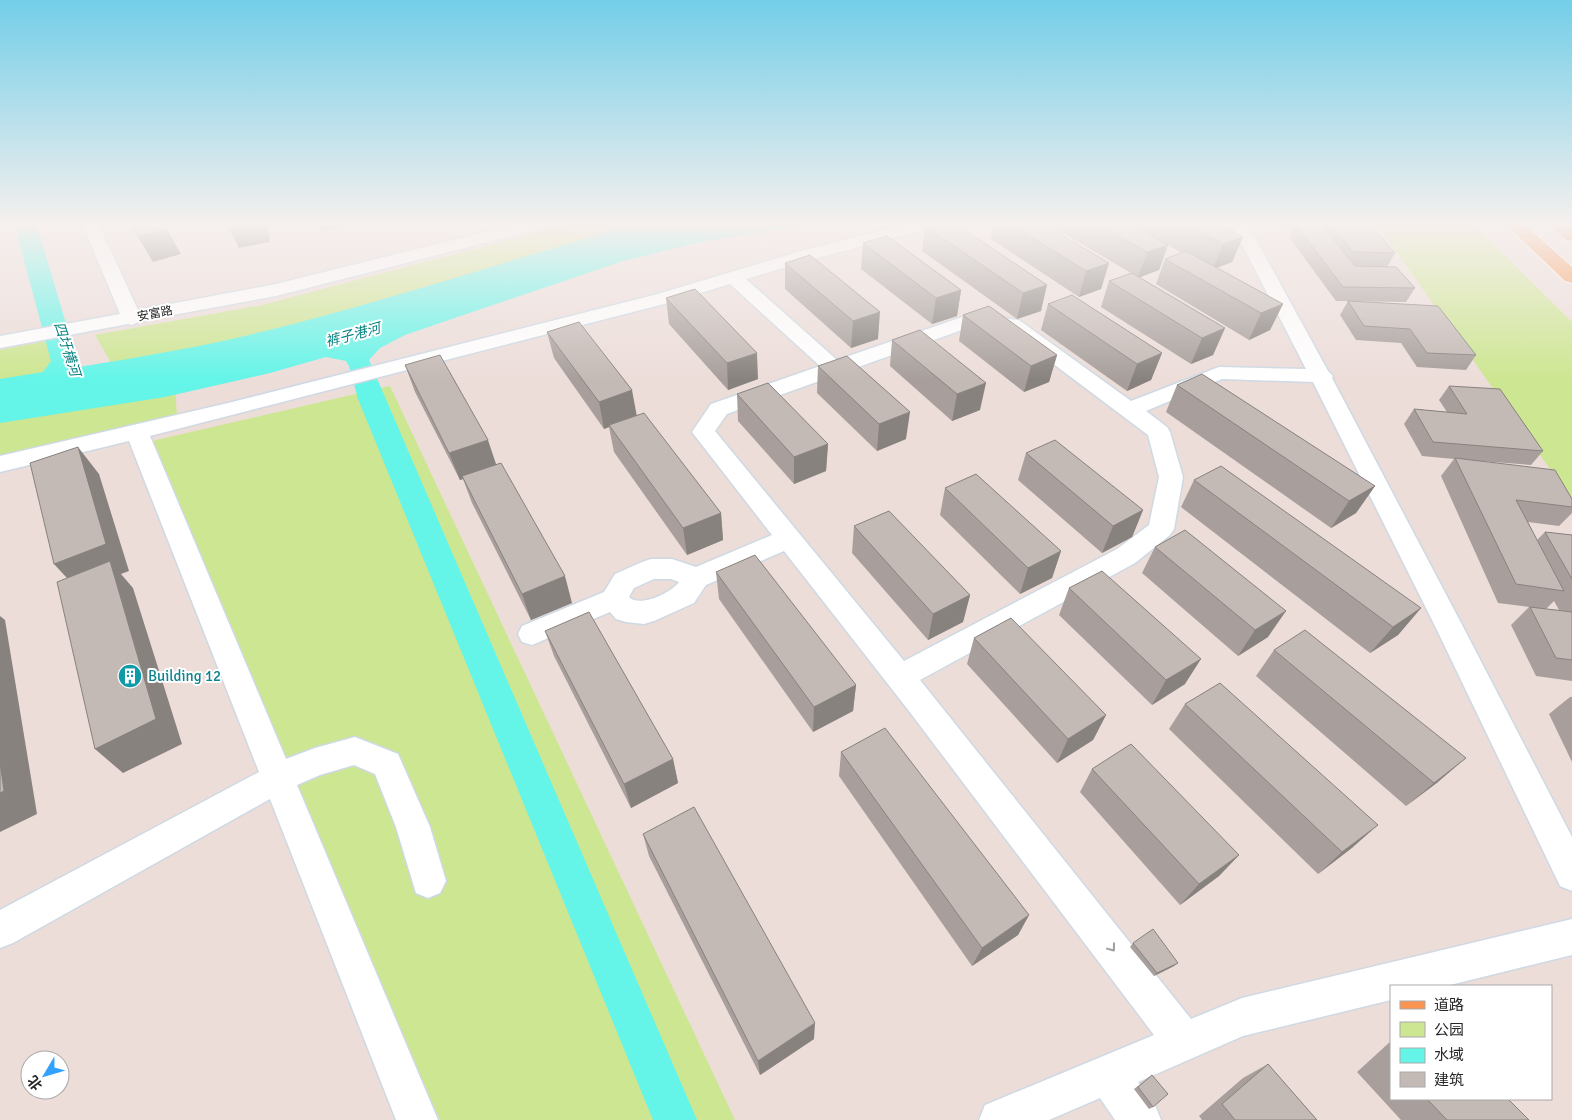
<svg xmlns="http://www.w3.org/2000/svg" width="1572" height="1120" font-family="Signika,'Noto Sans SC',sans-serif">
<rect width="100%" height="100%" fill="#ecddd9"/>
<g fill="#cde691">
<path d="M573 223H662L340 321 114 368 95 335 262 305Z"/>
<path d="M1376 223H1472L1572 322V500Z"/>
<path d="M57 339 66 376 0 390V350Z"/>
<path d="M175 385 177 417 0 456V414Z"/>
<path d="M390 386 735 1120H440L295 801 152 441Z"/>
</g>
<path fill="#64f5e8" d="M14 223H36L79 367C140 357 201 347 261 332 379 303 494 265 611 231L644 223H818L706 241 623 261 405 335 380 348 369 360 697 1120H653L358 399 349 366 346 361 326 357 270 373 165 397 0 423V379L43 372 51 361Z"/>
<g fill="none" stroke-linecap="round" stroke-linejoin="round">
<g stroke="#ced9e3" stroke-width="3">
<g id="minor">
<path d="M82 223H98L138 310 276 284 521 223H549L547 227 276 296 140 321 132 325 128 324 0 348V336L120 314Z"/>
<path d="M912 223H940L938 227 820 257 746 279 837 360 971 314 1019 320 1131 401 1219 367 1306 369 1231 223H1247L1328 371 1333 376 1332 378 1460 621 1572 837V891L1560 886 1436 628 1313 382 1222 379 1146 411 1167 427 1170 432 1183 477 1174 529 1170 535 1135 563 920 680 1191 1019 1242 998 1572 919V955L1446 986H1391V1000L1243 1036 1138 1082 1155 1105 1161 1120H1115L1100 1098 1049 1120H979L985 1105 1154 1035 909 711 784 551 706 585 694 603 654 621 644 624 626 622 616 619 610 612 532 645 522 642 518 634 522 626 604 592 615 574 642 562 651 559H672L696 567 772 535 692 432 711 404 820 366 730 284 668 303 150 436 286 759 315 748 355 737 398 754 430 827 446 881 440 893 428 898 416 893 396 827 375 774 354 765 320 775 297 785 438 1120H396L270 799 13 943 0 948V910L259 772 129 441 0 472V456L228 403 654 295 808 249ZM973 326 1007 329 1148 435 1159 477 1149 525 1117 549 904 661 715 431 727 414ZM654 579H671L679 582C671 593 640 608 629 597L634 588Z"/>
</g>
</g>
<g stroke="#fff" stroke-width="2">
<g id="major">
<path d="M1504 223H1523L1572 267V283L1565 281Z"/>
<path d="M1547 223H1567L1572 227V241L1566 240Z"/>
</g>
</g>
<use href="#minor" fill="#fff" fill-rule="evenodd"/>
<use href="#major" fill="#f99551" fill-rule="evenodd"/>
</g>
<g fill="#a89f9c" fill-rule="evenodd">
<path d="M954 223 1041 311 1017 319 922 251 925 226Z"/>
<path d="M994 223H1042L1109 263 1101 289 1079 297 991 239Z"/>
<path d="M1058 223H1216L1243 237 1232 262 1217 268 1283 304 1270 330 1249 340 1156 284 1165 259 1182 253 1168 245 1159 270 1139 277 1225 328 1213 355 1191 364 1101 307 1109 281 1131 273 1056 229Z"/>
<path d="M1279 223H1369L1395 253 1387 267 1415 288 1406 302 1336 301 1289 237 1293 229 1283 228Z"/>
<path d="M863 243 961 290 957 316 932 324 861 269Z"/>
<path d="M785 263 878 339 851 348 785 289Z"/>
<path d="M666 298 758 379 728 390 669 324Z"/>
<path d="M1348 301 1476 355 1466 370 1417 367 1401 343 1356 340 1340 315Z"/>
<path d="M1048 304 1162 353 1151 380 1127 391 1041 330Z"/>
<path d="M963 315 1057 355 1049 382 1024 392 959 341Z"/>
<path d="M547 332 636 415 721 513 723 540 687 555 614 452 609 427 604 429 554 358Z"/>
<path d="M892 340 980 410 952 421 890 366Z"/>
<path d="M405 365 496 464 572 603 531 620 472 503 463 479 460 480 415 392Z"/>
<path d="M818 366 906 439 877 451 817 393Z"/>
<path d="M1177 385 1375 486 1356 513 1331 528 1166 412Z"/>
<path d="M1449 386 1543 451 1531 465 1480 461 1572 499V513L1559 526 1528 522 1537 540 1545 532 1572 535V681L1536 676 1511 625 1529 607 1498 603 1441 476 1454 459 1422 456 1404 424 1414 409 1447 412 1439 400ZM1554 601 1559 610 1546 609Z"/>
<path d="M737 394 828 444 826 471 794 484 738 421Z"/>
<path d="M1026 453 1143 510 1132 537 1102 553 1018 480Z"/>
<path d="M1194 480 1421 608 1398 635 1370 653 1181 507Z"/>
<path d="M945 488 1061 551 1052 578 1020 594 940 515Z"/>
<path d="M854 526 970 595 963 622 928 640 852 553Z"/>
<path d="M1155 547 1268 637 1238 656 1142 573Z"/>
<path d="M716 572 856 685 853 711 813 732 719 599Z"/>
<path d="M1069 588 1185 684 1152 705 1059 615Z"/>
<path d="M545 631 673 759 678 783 631 808 554 656Z"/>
<path d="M974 638 1106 715 1093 740 1057 763 967 664Z"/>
<path d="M1274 650 1438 782 1406 806 1256 676Z"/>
<path d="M1570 697H1572V762L1549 714Z"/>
<path d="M1185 704 1353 847 1318 874 1169 729Z"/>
<path d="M841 752 1029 915 1018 935 972 966 839 776Z"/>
<path d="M1092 769 1239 855 1219 876 1180 905 1080 792Z"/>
<path d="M643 834 814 1039 760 1075 649 856Z"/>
<path d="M1133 943 1174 966 1154 976 1130 947Z"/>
<path d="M1391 1041V1099H1508L1529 1120H1401L1357 1072Z"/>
<path d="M1268 1064 1317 1120H1202L1199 1116 1243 1078Z"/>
<path d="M1152 1075 1153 1107 1149 1109 1134 1089Z"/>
</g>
<g fill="#88827f">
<path d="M226 223H267L270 242 239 248Z"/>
<path d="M319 223H351L352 225 322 231Z"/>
<path d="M167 229 181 254 153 262 138 237Z"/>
<path d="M1243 237 1232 262 1213 269 1223 244Z"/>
<path d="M1168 245 1159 270 1138 278 1147 252Z"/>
<path d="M1109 263 1101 289 1079 297 1086 271Z"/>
<path d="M1047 285 1041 311 1017 319 1023 293Z"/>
<path d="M961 290 957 316 932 324 936 298Z"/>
<path d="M1283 304 1270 330 1249 340 1261 313Z"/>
<path d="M880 312 878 339 851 348 853 321Z"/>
<path d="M1225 328 1213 355 1191 364 1202 338Z"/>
<path d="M757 353 758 379 728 390 727 363Z"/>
<path d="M1162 353 1151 380 1127 391 1137 364Z"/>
<path d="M1057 355 1049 382 1024 392 1031 366Z"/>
<path d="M986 383 980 410 952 421 957 394Z"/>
<path d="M632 390 637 417 609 425V427L604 429 599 402Z"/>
<path d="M910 412 906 439 877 451 879 424Z"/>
<path d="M488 440 497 467 460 480 449 453Z"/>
<path d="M828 444 826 471 794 484V457Z"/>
<path d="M78 447 99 474 129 571 121 574 133 588 182 744 123 773 95 749 79 591 54 564Z"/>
<path d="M1375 486 1356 513 1331 528 1349 501Z"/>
<path d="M1143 510 1132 537 1102 553 1113 526Z"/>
<path d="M721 513 723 540 687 555 683 528Z"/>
<path d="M1061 551 1052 578 1020 594 1028 568Z"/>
<path d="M565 576 572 603 531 620 522 594Z"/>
<path d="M970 595 963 622 928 640 933 614Z"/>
<path d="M1421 608 1398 635 1370 653 1393 627Z"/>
<path d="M1286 611 1268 637 1238 656 1255 630Z"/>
<path d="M0 616 5 620 37 814 0 832Z"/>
<path d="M1201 659 1185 684 1152 705 1166 680Z"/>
<path d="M856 685 853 711 813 732 814 707Z"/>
<path d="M1106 715 1093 740 1057 763 1068 739Z"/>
<path d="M1466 758 1438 782 1406 806 1434 783Z"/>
<path d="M673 759 678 783 631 808 624 784Z"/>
<path d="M1378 825 1353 847 1318 874 1342 852Z"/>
<path d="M1239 855 1219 876 1180 905 1199 884Z"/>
<path d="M1029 915 1018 935 972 966 982 948Z"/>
<path d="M1178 963 1174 966 1154 976 1157 973Z"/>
<path d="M815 1023 814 1039 760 1075 758 1061Z"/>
</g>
<g fill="#c3b9b5" stroke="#88827f">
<path d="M131 223H164L167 229 138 237Z"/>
<path d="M936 223H954L1047 285 1023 293 925 226Z"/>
<path d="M1009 223H1042L1109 263 1086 271Z"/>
<path d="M1096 223H1129L1168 245 1147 252Z"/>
<path d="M1183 223H1216L1243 237 1223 244Z"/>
<path d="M1329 223H1369L1395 253 1353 252Z"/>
<path d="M1295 224H1321L1355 266 1396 267 1415 288 1343 287Z"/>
<path d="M887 236 961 290 936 298 863 243Z"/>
<path d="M1186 251 1283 304 1261 313 1165 259Z"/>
<path d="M810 255 880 312 853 321 785 263Z"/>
<path d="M1132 273 1225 328 1202 338 1109 281Z"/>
<path d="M695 289 757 353 727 363 666 298Z"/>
<path d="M1072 295 1162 353 1137 364 1048 304Z"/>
<path d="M1348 301 1438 306 1476 355 1427 353 1410 329 1364 326Z"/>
<path d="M989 306 1057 355 1031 366 963 315Z"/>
<path d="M579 322 632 390 599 402 547 332Z"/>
<path d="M920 330 986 383 957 394 892 340Z"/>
<path d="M440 355 488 440 449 453 405 365Z"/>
<path d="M847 356 910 412 879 424 818 366Z"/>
<path d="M1202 374 1375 486 1349 501 1177 385Z"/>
<path d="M768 383 828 444 794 457 737 394Z"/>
<path d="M1449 386 1500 389 1543 451 1433 442 1414 409 1467 414Z"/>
<path d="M644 413 721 513 683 528 609 425Z"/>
<path d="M1055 440 1143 510 1113 526 1026 453Z"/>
<path d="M78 447 106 544 54 564 30 463Z"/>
<path d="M1455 458 1555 470 1572 499V507L1516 500 1564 591 1516 584Z"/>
<path d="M501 463 565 576 522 594 462 476Z"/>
<path d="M1221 466 1421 608 1393 627 1194 480Z"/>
<path d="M976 474 1061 551 1028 568 945 488Z"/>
<path d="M889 511 970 595 933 614 854 526Z"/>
<path d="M1185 530 1286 611 1255 630 1155 547Z"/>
<path d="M1545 532 1572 535V579Z"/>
<path d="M755 555 856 685 814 707 716 572Z"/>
<path d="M110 561 156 719 95 749 57 582Z"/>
<path d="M1102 571 1201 659 1166 680 1069 588Z"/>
<path d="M1530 607 1572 612V660L1556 658Z"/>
<path d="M589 612 673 759 624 784 545 631Z"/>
<path d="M1011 618 1106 715 1068 739 974 638Z"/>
<path d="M1305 630 1466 758 1434 783 1274 650Z"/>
<path d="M1220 683 1378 825 1342 852 1185 704Z"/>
<path d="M885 728 1029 915 982 948 841 752Z"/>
<path d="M1131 744 1239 855 1199 884 1092 769Z"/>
<path d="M0 762 4 791 0 793Z"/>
<path d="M694 807 815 1023 758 1061 643 834Z"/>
<path d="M1153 929 1178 963 1157 973 1133 943Z"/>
<path d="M1268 1064 1317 1120H1235L1222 1104Z"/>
<path d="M1152 1075 1168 1094 1153 1107 1138 1087Z"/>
<path d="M1427 1099H1508L1529 1120H1447Z"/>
</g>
<defs><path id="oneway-chevron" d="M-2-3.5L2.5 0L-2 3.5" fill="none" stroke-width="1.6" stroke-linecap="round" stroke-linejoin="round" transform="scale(1.25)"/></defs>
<use stroke="#9e9e9e" href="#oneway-chevron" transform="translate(1112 948) rotate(53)"/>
<linearGradient id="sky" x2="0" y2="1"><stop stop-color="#73cee8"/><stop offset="0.59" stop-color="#f6f0ee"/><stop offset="1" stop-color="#f6f0ee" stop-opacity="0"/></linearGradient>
<rect width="1572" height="380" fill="url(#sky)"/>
<defs>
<g id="building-disc" transform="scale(1.25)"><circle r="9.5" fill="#0f9aa8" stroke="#fff"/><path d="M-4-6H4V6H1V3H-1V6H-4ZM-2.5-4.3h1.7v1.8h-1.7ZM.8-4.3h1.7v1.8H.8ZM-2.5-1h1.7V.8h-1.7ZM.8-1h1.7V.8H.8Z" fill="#fff"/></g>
</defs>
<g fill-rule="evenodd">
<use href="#building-disc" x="130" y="676"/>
</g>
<g text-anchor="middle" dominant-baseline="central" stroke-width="4" stroke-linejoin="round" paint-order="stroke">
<g font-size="12" fill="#282828" stroke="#fff">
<text transform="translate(155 314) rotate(-11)">安富路</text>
</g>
<g font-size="14" font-style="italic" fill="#078381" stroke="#fff">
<text transform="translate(353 335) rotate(-15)">裤子港河</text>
<text transform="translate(67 349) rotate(72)">四圩横河</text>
</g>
<g font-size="15" fill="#0d838f" stroke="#fff" text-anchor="start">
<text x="148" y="676">Building 12</text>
</g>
</g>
<rect x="1390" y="985" width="162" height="115" fill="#ffffff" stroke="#a9a9a9"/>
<rect x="1400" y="1001" width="25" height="8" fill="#f99551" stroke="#a9a9a9"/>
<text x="1434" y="1010" font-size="15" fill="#282828">道路</text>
<rect x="1400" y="1022" width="25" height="15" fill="#cde691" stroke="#a9a9a9"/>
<text x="1434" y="1035" font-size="15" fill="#282828">公园</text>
<rect x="1400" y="1048" width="25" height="15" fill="#64f5e8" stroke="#a9a9a9"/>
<text x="1434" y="1060" font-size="15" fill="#282828">水域</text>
<rect x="1400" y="1072" width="25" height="15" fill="#c3b9b5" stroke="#a9a9a9"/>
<text x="1434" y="1085" font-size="15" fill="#282828">建筑</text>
<g transform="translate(45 1075) rotate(232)"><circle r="24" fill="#ffffff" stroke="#a9a9a9"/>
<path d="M0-4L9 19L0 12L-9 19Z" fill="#33a2ff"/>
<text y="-8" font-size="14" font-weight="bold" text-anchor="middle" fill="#282828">北</text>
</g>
</svg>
